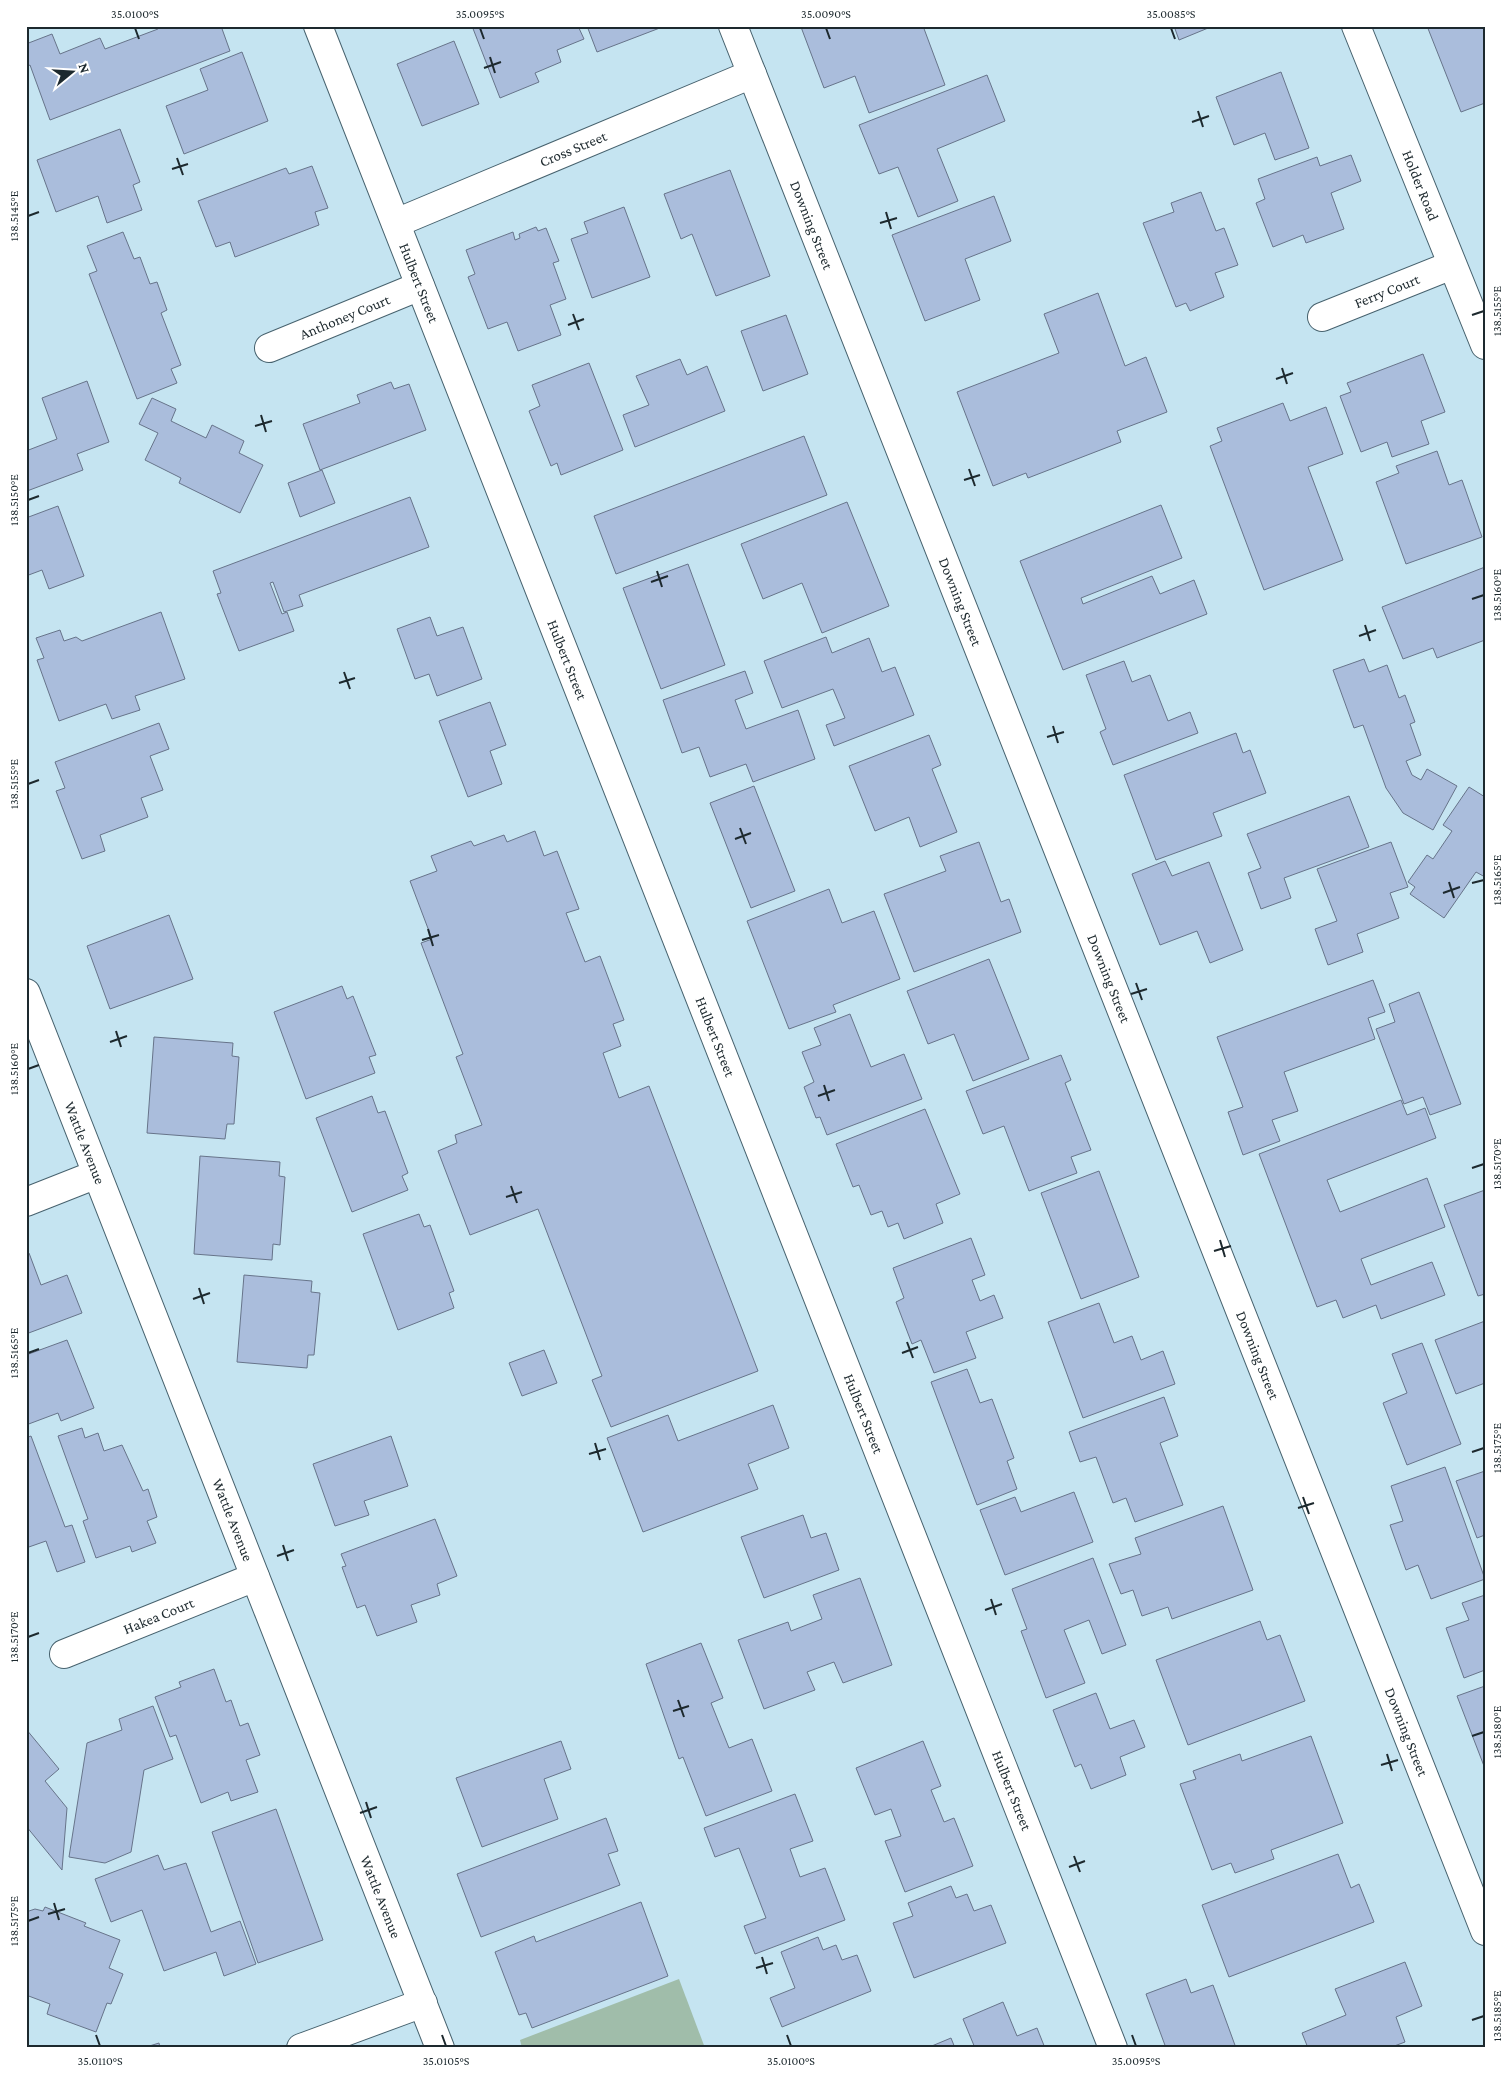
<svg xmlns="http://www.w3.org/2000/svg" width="1511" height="2074" font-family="'Crimson Pro',serif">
<rect width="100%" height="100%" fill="#c5e4f1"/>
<path fill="#a0bdaa" d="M679 1979 705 2048H522L520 2040Z"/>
<g fill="#aabddc" stroke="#67748a">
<path d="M156 26H221L230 51 50 120 30 65 26 67V44L52 34 60 54 100 38 105 49 158 29Z"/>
<path d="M472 26H578L584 39 557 50 561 62 535 73 539 82 500 98Z"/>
<path d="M587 26H665L597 52Z"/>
<path d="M923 26 945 85 869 113 855 76 824 88 801 27Z"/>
<path d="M1174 26H1213L1179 40Z"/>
<path d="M1427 26H1485V103L1461 112Z"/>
<path d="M454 41 479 104 422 126 397 64Z"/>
<path d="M242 52 268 121 184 154 166 106 208 90 200 69Z"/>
<path d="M1281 72 1309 148 1275 160 1265 133 1234 145 1216 97Z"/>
<path d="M987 75 1005 121 937 149 958 201 918 217 898 167 879 174 859 125Z"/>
<path d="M120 129 140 182 133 185 142 210 107 223 98 196 56 212 37 160Z"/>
<path d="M1351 155 1361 181 1331 193 1344 229 1306 243 1303 235 1273 247 1256 203 1265 199 1258 179 1317 157 1320 166Z"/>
<path d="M312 166 328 208 315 212 319 225 235 257 230 242 216 247 198 201 286 168 289 174Z"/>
<path d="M730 170 770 276 716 296 692 234 681 239 664 194Z"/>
<path d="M1201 192 1216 231 1224 228 1238 265 1215 273 1224 297 1190 311 1186 303 1176 307 1143 223 1174 212 1171 203Z"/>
<path d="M994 196 1011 241 965 259 980 300 925 321 892 235Z"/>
<path d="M624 207 650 277 592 298 571 239 588 233 584 222Z"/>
<path d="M536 227 538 231 546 228 559 261 553 263 566 299 550 305 561 335 518 351 507 322 488 329 468 277 475 274 466 250 513 232 515 240 520 238 519 234Z"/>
<path d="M123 232 134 259 140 257 150 284 157 282 167 310 161 313 181 365 171 369 177 383 137 399 89 274 97 271 87 246Z"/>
<path d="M1098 293 1125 366 1146 357 1167 412 1117 431 1121 442 1028 478 1026 473 993 486 957 392 1059 353 1044 314Z"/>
<path d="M786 315 808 374 763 391 741 331Z"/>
<path d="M1423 354 1445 412 1421 421 1429 444 1392 457 1387 442 1361 452 1340 396 1351 392 1347 383Z"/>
<path d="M680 359 687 375 707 366 725 411 635 447 623 415 649 405 636 376Z"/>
<path d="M589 363 623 450 561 475 557 463 551 466 529 411 540 406 532 385Z"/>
<path d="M87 381 109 442 77 454 83 470 27 491 26 451 57 439 42 398Z"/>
<path d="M391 382 394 389 409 384 426 430 320 470 303 424 360 403 357 395Z"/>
<path d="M152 398 176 409 171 421 206 438 212 425 244 441 239 453 263 465 240 513 179 483 181 478 145 460 158 433 139 424Z"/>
<path d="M1283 403 1290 421 1326 407 1343 454 1308 467 1343 560 1264 590 1210 446 1222 441 1217 428Z"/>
<path d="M804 436 827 495 616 574 594 516Z"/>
<path d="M1437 451 1449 485 1462 480 1482 537 1406 564 1376 482 1399 473 1396 466Z"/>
<path d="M322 470 335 503 300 517 288 483Z"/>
<path d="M410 497 429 547 299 595 303 606 284 612 273 582 270 583 282 614 287 612 294 631 239 651 217 594 221 593 213 571Z"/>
<path d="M847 502 889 606 822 633 802 583 763 599 741 544Z"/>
<path d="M1161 505 1182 558 1081 598 1083 604 1152 576 1160 594 1194 580 1207 614 1063 670 1020 561Z"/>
<path d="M58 506 84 576 49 589 42 570 26 576V518Z"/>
<path d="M688 564 725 665 661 689 623 588Z"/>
<path d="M1485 567V640L1437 658 1433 648 1403 659 1382 607Z"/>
<path d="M161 612 185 679 135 696 140 710 112 719 106 704 59 721 37 660 44 658 36 638 60 630 64 641 76 637 82 641Z"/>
<path d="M430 617 437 636 463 627 482 679 437 696 429 674 415 679 397 629Z"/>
<path d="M826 637 832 653 869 638 882 672 895 667 914 715 834 746 826 725 845 718 833 689 782 708 764 661Z"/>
<path d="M1364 659 1369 672 1387 665 1399 698 1405 695 1415 722 1410 724 1421 755 1406 761 1412 775 1421 780 1427 769 1457 786 1433 830 1403 813 1386 788 1363 725 1354 728 1333 670Z"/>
<path d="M1124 661 1132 682 1150 675 1168 721 1190 712 1198 733 1113 765 1100 732 1106 729 1086 675Z"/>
<path d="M745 671 753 693 735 700 746 729 798 710 815 759 753 782 746 764 710 777 699 747 682 753 663 700Z"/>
<path d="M490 702 506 745 490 751 502 784 468 797 439 721Z"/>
<path d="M159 723 169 749 150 756 163 790 141 798 148 817 100 835 105 851 82 859 56 791 65 788 55 762Z"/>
<path d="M1236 733 1243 753 1250 750 1266 793 1213 813 1222 836 1156 860 1124 775Z"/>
<path d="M929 735 941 765 932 769 957 832 920 847 909 817 875 831 849 766Z"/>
<path d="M754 786 795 891 751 908 710 803Z"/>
<path d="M1469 787 1485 797V877L1476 872 1444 918 1410 894 1415 887 1408 882 1427 855 1433 859 1452 831 1443 825Z"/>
<path d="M1349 796 1369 847 1284 878 1291 898 1261 909 1248 873 1261 868 1247 834Z"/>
<path d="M535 831 544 856 557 851 579 909 566 913 585 962 600 956 624 1020 613 1024 621 1046 603 1053 619 1098 649 1086 758 1371 611 1427 592 1380 602 1376 538 1209 470 1235 438 1151 457 1143 455 1135 482 1125 456 1057 463 1054 421 943 432 939 410 881 437 871 431 856 471 841 474 846 504 835 507 842Z"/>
<path d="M979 842 1001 902 1009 899 1021 932 914 972 884 894 946 871 940 856Z"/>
<path d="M1391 842 1408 887 1390 893 1399 918 1357 934 1363 952 1328 965 1315 929 1337 921 1317 869Z"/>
<path d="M1165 861 1172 876 1209 862 1243 950 1210 963 1197 931 1160 945 1132 874Z"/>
<path d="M829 889 842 923 874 911 900 979 833 1005 836 1012 789 1029 747 921Z"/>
<path d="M169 915 193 979 110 1009 87 946Z"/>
<path d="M989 959 1029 1059 973 1081 954 1034 928 1044 907 991Z"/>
<path d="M1373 980 1385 1012 1368 1018 1375 1039 1284 1072 1298 1111 1272 1120 1280 1141 1243 1155 1228 1112 1243 1107 1217 1037Z"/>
<path d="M342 986 347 999 353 996 376 1055 369 1057 375 1073 306 1099 274 1012Z"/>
<path d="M1419 992 1461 1104 1430 1115 1423 1097 1404 1104 1376 1029 1395 1022 1389 1004Z"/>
<path d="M850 1014 871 1067 904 1054 922 1099 827 1135 820 1117 816 1118 804 1087 814 1082 802 1052 821 1045 814 1028Z"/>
<path d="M154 1037 233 1043 232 1056 239 1057 234 1124H227L225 1139 147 1133Z"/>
<path d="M1061 1055 1071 1080 1065 1083 1091 1150 1071 1157 1077 1173 1029 1191 1004 1126 983 1134 966 1091Z"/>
<path d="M372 1096 378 1113 385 1111 408 1173 402 1176 408 1190 352 1212 316 1118Z"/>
<path d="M1401 1100 1407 1115 1425 1108 1436 1138 1327 1180 1340 1212 1427 1178 1445 1227 1361 1259 1371 1285 1432 1262 1445 1295 1381 1319 1376 1305 1343 1318 1336 1300 1317 1307 1259 1154Z"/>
<path d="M925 1109 960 1194 936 1204 943 1223 904 1239 898 1223 888 1227 882 1211 871 1215 859 1185 853 1187 836 1144Z"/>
<path d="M200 1156 280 1162 279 1176 285 1177 280 1245 273 1244 272 1260 194 1254Z"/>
<path d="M1099 1171 1139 1277 1081 1299 1041 1193Z"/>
<path d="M1485 1190V1294L1478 1296 1444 1205Z"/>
<path d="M419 1214 424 1227 430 1225 454 1291 449 1293 454 1308 398 1330 363 1234Z"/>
<path d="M971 1238 985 1275 972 1280 980 1301 994 1295 1003 1318 966 1332 976 1358 934 1373 921 1340 912 1344 896 1302 904 1298 893 1268Z"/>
<path d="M29 1253 41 1285 67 1275 82 1313 26 1334V1254Z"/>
<path d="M244 1275 312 1281 311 1292 320 1293 314 1355H308L307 1368 237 1362Z"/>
<path d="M1099 1303 1114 1343 1132 1336 1141 1360 1163 1351 1175 1384 1083 1418 1048 1322Z"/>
<path d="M1485 1321V1383L1456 1394 1435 1340Z"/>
<path d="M67 1340 94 1408 61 1421 58 1413 26 1425V1355Z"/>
<path d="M1422 1343 1461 1444 1407 1465 1383 1403 1407 1393 1392 1354Z"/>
<path d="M544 1350 557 1383 522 1396 509 1363Z"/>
<path d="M967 1369 980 1403 992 1399 1014 1458 1007 1461 1017 1489 977 1505 931 1382Z"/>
<path d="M1164 1397 1178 1436 1160 1443 1183 1505 1135 1522 1126 1498 1113 1503 1096 1457 1080 1462 1069 1432Z"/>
<path d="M773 1405 789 1448 748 1464 758 1489 643 1532 607 1438 668 1415 678 1441Z"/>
<path d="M82 1428 85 1438 98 1433 104 1451 122 1445 143 1491 148 1489 157 1517 147 1521 156 1543 132 1552 130 1546 96 1558 83 1521 88 1519 58 1436Z"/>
<path d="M31 1436 65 1527 72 1525 85 1562 57 1572 46 1541 26 1548V1438Z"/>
<path d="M391 1436 408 1486 364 1501 369 1515 335 1526 313 1464Z"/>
<path d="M1445 1467 1485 1579 1431 1599 1418 1565 1406 1570 1390 1525 1403 1521 1391 1486Z"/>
<path d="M1485 1471V1535L1477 1538 1456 1481Z"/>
<path d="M1074 1492 1093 1542 1005 1575 980 1510 1015 1497 1021 1512Z"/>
<path d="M1223 1506 1253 1590 1172 1619 1168 1607 1142 1616 1133 1590 1121 1594 1109 1564 1141 1554 1135 1538Z"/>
<path d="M803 1515 811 1538 826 1533 839 1570 764 1598 741 1537Z"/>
<path d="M435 1519 457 1576 437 1584 440 1595 411 1605 417 1622 377 1636 365 1605 357 1608 342 1567 346 1566 341 1554Z"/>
<path d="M1093 1558 1126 1645 1102 1654 1089 1620 1064 1630 1085 1683 1046 1698 1021 1631 1027 1629 1012 1589Z"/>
<path d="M860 1578 892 1665 843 1683 834 1662 807 1672 815 1690 764 1709 738 1640 788 1622 791 1631 822 1619 813 1595Z"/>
<path d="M1485 1595V1670L1464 1678 1446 1628 1469 1620 1462 1603Z"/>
<path d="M1260 1621 1267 1640 1280 1635 1305 1701 1188 1745 1156 1660Z"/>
<path d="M701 1643 723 1698 711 1703 729 1748 752 1739 772 1791 706 1816 683 1757 679 1759 646 1664Z"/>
<path d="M214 1669 226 1702 231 1700 240 1726 248 1723 260 1755 246 1760 258 1792 231 1801 228 1792 201 1803 176 1735 170 1737 155 1697 181 1687 179 1682Z"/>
<path d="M1485 1686V1766H1484L1457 1696Z"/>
<path d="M1096 1693 1110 1729 1134 1720 1145 1747 1120 1757 1126 1775 1091 1789 1081 1764 1075 1767 1053 1710Z"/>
<path d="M153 1706 173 1759 144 1770 131 1852 105 1863 69 1857 87 1743 122 1730 119 1719Z"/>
<path d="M26 1729 59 1769 45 1781 67 1808 62 1870 26 1826Z"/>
<path d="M1311 1736 1343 1823 1271 1850 1274 1859 1235 1873 1231 1863 1212 1870 1180 1784 1196 1779 1193 1771 1240 1754 1242 1761Z"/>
<path d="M561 1741 571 1769 544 1779 558 1819 482 1847 456 1778Z"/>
<path d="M923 1741 941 1786 931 1790 944 1822 954 1818 973 1866 905 1892 885 1841 901 1836 891 1809 875 1815 856 1768Z"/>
<path d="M795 1794 813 1841 790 1849 800 1877 825 1868 845 1920 755 1954 744 1926 766 1918 739 1848 715 1857 704 1828Z"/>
<path d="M276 1809 323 1940 258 1963 212 1832Z"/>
<path d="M606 1818 618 1851 608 1854 620 1885 481 1937 457 1874Z"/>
<path d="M1338 1854 1351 1888 1359 1884 1374 1922 1229 1977 1202 1905Z"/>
<path d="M158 1855 164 1870 186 1863 211 1932 240 1921 256 1964 224 1976 216 1952 164 1971 142 1910 111 1922 95 1879Z"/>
<path d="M951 1886 956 1898 967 1894 974 1911 991 1905 1006 1943 914 1978 893 1923 913 1916 908 1903Z"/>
<path d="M641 1902 668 1976 532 2028 526 2013 519 2015 495 1952 534 1936 536 1942Z"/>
<path d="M45 1907 86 1923 84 1926 120 1940 109 1968 123 1974 111 2004 107 2003 96 2032 47 2014 50 2004 26 1995V1912L35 1909 43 1911Z"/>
<path d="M818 1937 823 1950 836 1945 842 1960 857 1955 871 1991 782 2027 770 1998 795 1988 781 1952Z"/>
<path d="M1405 1962 1422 2006 1396 2017 1405 2042 1389 2048H1308L1302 2033 1346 2015 1335 1989Z"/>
<path d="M1186 1979 1191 1993 1213 1985 1236 2048H1166L1146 1994Z"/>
<path d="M1003 2002 1017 2036 1037 2028 1045 2048H975L963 2019Z"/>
<path d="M951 2038 955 2048H927Z"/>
<path d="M159 2043 160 2048H143Z"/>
</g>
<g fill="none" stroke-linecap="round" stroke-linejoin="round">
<g stroke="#47626e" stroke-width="30">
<g id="minor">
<path id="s1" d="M318 26 1113 2048"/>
<path id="s2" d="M733 26 1485 1931"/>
<path id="s3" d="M1356 26 1485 345"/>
<path id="s4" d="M396 223 752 74"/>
<path id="s5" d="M1322 317 1452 265"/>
<path id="s6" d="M269 348 420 286"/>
<path id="s7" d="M26 993 440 2048"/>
<path d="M26 1202 97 1174"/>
<path id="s8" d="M64 1654 255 1577"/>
<path d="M301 2048 423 2003"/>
</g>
</g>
<use href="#minor" stroke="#fff" stroke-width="28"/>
</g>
<path fill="none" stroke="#1d292e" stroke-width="2" d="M135 28 139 39M480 28 484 39M826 28 830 39M1171 28 1175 39M490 57 495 73M484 68 501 62M1198 111 1203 127M1192 122 1209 116M177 158 183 175M172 169 188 164M886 212 891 229M28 216 39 212M880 223 897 218M573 314 579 330M1472 315 1484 311M568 325 584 319M1282 368 1287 384M1276 379 1293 373M261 415 266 432M255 426 272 421M969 469 975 486M964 480 980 475M28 500 39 496M657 571 662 587M651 582 668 576M1472 599 1484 595M1365 625 1370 641M1359 636 1376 630M344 672 350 689M339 683 355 678M1053 726 1058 743M1047 737 1064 732M28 784 39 780M740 828 746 844M735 839 751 833M1449 882 1454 898M1472 883 1484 880M1443 893 1460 887M428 929 433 946M422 940 439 935M1136 983 1142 1000M1131 994 1147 989M116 1031 121 1047M110 1042 127 1036M28 1069 39 1065M824 1085 829 1101M818 1096 835 1090M1472 1168 1484 1164M511 1186 517 1203M506 1197 522 1192M1220 1240 1225 1257M1214 1251 1231 1246M199 1288 204 1304M193 1299 210 1293M907 1342 913 1358M28 1353 39 1349M902 1353 918 1347M595 1443 600 1460M1472 1452 1484 1448M589 1454 606 1449M1303 1497 1309 1514M1298 1508 1314 1503M283 1545 288 1561M277 1556 294 1550M991 1599 996 1615M985 1610 1002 1604M28 1637 39 1633M678 1700 684 1717M673 1711 689 1706M1472 1736 1484 1732M1387 1754 1392 1771M1381 1765 1398 1760M366 1802 371 1818M360 1813 377 1807M1074 1856 1080 1872M1069 1867 1085 1861M54 1903 59 1920M48 1914 65 1909M28 1921 39 1917M762 1957 767 1974M756 1968 773 1963M1472 2020 1484 2016M96 2035 100 2046M442 2035 446 2046M787 2035 791 2046M1132 2035 1136 2046"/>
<g text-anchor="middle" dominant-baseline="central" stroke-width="4.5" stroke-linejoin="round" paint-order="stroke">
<g font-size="15" fill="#1d292e" stroke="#fff">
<text stroke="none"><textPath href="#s4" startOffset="192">Cross Street</textPath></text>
<text stroke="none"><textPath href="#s3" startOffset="172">Holder Road</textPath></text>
<text stroke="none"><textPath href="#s2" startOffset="214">Downing Street</textPath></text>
<text stroke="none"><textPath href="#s1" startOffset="276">Hulbert Street</textPath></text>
<text stroke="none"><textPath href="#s5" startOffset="70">Ferry Court</textPath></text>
<text stroke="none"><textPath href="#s6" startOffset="82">Anthoney Court</textPath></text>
<text stroke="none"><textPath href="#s2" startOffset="619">Downing Street</textPath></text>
<text stroke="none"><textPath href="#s1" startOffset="681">Hulbert Street</textPath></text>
<text stroke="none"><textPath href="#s2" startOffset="1024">Downing Street</textPath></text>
<text stroke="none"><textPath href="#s1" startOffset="1086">Hulbert Street</textPath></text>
<text stroke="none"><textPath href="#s7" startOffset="161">Wattle Avenue</textPath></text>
<text stroke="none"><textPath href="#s2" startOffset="1429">Downing Street</textPath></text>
<text stroke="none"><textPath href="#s1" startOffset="1491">Hulbert Street</textPath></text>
<text stroke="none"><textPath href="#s7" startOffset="566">Wattle Avenue</textPath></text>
<text stroke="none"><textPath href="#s8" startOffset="102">Hakea Court</textPath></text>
<text stroke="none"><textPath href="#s2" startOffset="1834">Downing Street</textPath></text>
<text stroke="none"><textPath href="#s1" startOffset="1896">Hulbert Street</textPath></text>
<text stroke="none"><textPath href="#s7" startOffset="971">Wattle Avenue</textPath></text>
</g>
</g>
<rect width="1511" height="2074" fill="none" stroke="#ffffff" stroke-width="55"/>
<g transform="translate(72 72) rotate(72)" stroke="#ffffff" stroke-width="4" paint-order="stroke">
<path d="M0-4L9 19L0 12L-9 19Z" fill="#1d292e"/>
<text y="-8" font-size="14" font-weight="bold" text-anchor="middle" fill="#1d292e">N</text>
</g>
<rect x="28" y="28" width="1456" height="2018" fill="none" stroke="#1d292e" stroke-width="2"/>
<g font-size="12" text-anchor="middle" fill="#1d292e">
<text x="135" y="18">35.0100°S</text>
<text x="480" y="18">35.0095°S</text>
<text x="826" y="18">35.0090°S</text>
<text x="1171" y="18">35.0085°S</text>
<text transform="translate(14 216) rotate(-90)" y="4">138.5145°E</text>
<text transform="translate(1497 311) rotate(-90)" y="4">138.5155°E</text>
<text transform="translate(14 500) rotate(-90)" y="4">138.5150°E</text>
<text transform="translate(1497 595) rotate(-90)" y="4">138.5160°E</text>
<text transform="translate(14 784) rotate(-90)" y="4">138.5155°E</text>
<text transform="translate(1497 880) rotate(-90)" y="4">138.5165°E</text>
<text transform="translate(14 1069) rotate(-90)" y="4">138.5160°E</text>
<text transform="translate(1497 1164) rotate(-90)" y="4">138.5170°E</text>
<text transform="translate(14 1353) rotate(-90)" y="4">138.5165°E</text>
<text transform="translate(1497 1448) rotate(-90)" y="4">138.5175°E</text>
<text transform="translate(14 1637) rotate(-90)" y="4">138.5170°E</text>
<text transform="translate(1497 1732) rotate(-90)" y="4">138.5180°E</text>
<text transform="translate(14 1921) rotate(-90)" y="4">138.5175°E</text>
<text transform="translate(1497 2016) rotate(-90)" y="4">138.5185°E</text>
<text x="100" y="2065">35.0110°S</text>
<text x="446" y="2065">35.0105°S</text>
<text x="791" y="2065">35.0100°S</text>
<text x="1136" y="2065">35.0095°S</text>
</g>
</svg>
